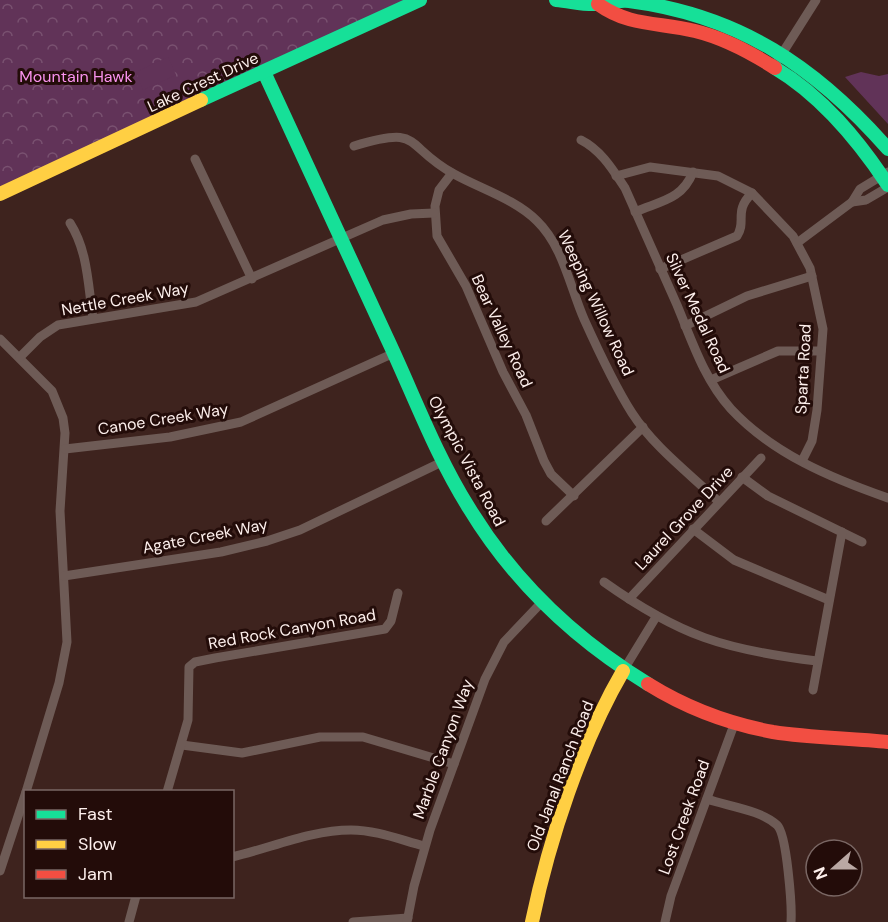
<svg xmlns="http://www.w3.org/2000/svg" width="888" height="922" font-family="'DM Sans',sans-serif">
<defs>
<pattern id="park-crowns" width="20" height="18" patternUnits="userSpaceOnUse" patternTransform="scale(1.5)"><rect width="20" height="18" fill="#613358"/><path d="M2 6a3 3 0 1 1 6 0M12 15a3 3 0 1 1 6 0" fill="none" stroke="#795170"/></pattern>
</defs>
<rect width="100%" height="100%" fill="#3e231e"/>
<path fill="url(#park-crowns)" d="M0 0H418L0 195Z"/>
<g fill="#613358">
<path d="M168 57 176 75 143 90 136 72Z"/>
<path d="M861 72 879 76 888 74V124L845 77Z"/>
</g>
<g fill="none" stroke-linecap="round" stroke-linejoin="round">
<g stroke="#6e5b56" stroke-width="9">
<path d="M773 68 816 0"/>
<path d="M581 140C601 150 613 170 625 188 642 227 660 266 677 305 692 341 704 379 731 409 773 454 831 478 888 498"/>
<path d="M354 146C424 125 402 145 454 174 481 189 515 199 537 221 563 246 570 287 584 319 598 350 614 385 632 413 654 447 689 473 718 501"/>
<path d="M195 159 252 279"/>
<path d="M452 173 439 190 435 206 437 236 466 286 503 372 526 415 544 461 551 474 574 496"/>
<path d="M616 176 650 167 718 176 752 193 793 236 810 268 823 329 817 410 812 441 802 461"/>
<path d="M852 202 866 200 888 187"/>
<path d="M635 212C660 201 682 200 693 172"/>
<path d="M70 223C88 251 88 286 93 318"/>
<path d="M797 243 852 202 860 189 888 172"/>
<path d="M660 269 737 236C747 221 733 212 752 193"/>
<path d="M685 326 747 296 812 276"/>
<path d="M0 339 52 391 63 418 65 433 60 511 67 642 59 683 26 792"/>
<path d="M20 357 40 337 58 325 196 302 383 220 411 214 434 213"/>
<path d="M711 380 778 351H821"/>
<path d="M65 449 170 437 241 422 394 353"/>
<path d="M742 477 768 496 862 542"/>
<path d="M546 521 643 427"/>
<path d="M693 529 734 560 829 600"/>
<path d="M64 576 221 552 267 541 300 530 444 461"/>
<path d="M604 582C680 636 725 650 817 661"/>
<path d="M629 599 761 458"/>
<path d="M623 671 656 617"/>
<path d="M813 690 842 532"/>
<path d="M182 745 242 753 320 737H363L454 764"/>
<path d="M167 792 188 720 189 667 195 662 215 658 385 629 391 621 398 593"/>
<path d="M707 799C727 806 761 810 777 825 787 834 792 907 791 922"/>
<path d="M232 857C271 848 311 830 351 830 376 830 401 840 424 846"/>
<path d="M0 871 26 792"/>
<path d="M129 922 136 896"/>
<path d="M353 922 408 918"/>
<path d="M407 922 414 886 430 830 485 679 504 642 541 603"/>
<path d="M665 922 671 896 735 722"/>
</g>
<g stroke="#16e098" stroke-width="14">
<path d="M556 0C570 1 583 5 597 4 608 3 617 0 629 1 739 15 816 67 888 149"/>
<path d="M775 68C822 96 858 140 888 185"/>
<path d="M264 72C304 160 345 248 386 336 413 393 435 454 469 508 514 582 574 639 648 684"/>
<path d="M201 100 420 0"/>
</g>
<g stroke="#ffcf43" stroke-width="14">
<path d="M0 194 201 100"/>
<path d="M532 922C549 840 581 743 623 671"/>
</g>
<g stroke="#f24e42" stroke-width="14">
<path d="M598 4C630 27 659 22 695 31 724 38 750 52 775 68"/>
<path d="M648 684C685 707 730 724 773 732 811 738 850 738 888 742"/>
</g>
</g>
<g text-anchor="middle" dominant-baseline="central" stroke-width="6" stroke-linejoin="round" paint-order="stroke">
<g font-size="16" fill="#fb93ef" stroke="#230c09">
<text x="76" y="76">Mountain Hawk</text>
</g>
<g font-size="16" fill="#fdefec" stroke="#230c09">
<text transform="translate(203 82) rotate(-25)">Lake Crest Drive</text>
<text transform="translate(125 299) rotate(-10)">Nettle Creek Way</text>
<text transform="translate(596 303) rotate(65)">Weeping Willow Road</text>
<text transform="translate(698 313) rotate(65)">Silver Medal Road</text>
<text transform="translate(502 331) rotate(65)">Bear Valley Road</text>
<text transform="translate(803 369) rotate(-87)">Sparta Road</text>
<text transform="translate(163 419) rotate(-9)">Canoe Creek Way</text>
<text transform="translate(467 461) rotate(62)">Olympic Vista Road</text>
<text transform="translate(684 518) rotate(-47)">Laurel Grove Drive</text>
<text transform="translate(205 536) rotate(-11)">Agate Creek Way</text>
<text transform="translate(292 629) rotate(-10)">Red Rock Canyon Road</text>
<text transform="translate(443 749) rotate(-70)">Marble Canyon Way</text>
<text transform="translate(560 776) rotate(-69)">Old Janal Ranch Road</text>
<text transform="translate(684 817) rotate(-70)">Lost Creek Road</text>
</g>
</g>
<rect x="24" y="790" width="210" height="108" fill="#230c09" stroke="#7a6764" stroke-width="1.5"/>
<rect x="36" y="810" width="30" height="9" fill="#16e098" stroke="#7a6764" stroke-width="1.5"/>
<text x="78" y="820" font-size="18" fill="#fdefec">Fast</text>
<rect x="36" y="840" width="30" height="9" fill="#ffcf43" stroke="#7a6764" stroke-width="1.5"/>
<text x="78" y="850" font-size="18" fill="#fdefec">Slow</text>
<rect x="36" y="870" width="30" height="9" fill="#f24e42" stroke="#7a6764" stroke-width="1.5"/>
<text x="78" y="880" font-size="18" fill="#fdefec">Jam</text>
<g transform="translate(834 868) rotate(249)"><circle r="28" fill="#230c09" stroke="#7a6764" stroke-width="1.5"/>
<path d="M0-4.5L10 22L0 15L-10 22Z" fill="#baa8a4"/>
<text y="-9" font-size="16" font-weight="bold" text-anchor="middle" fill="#fdefec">N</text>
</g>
</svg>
